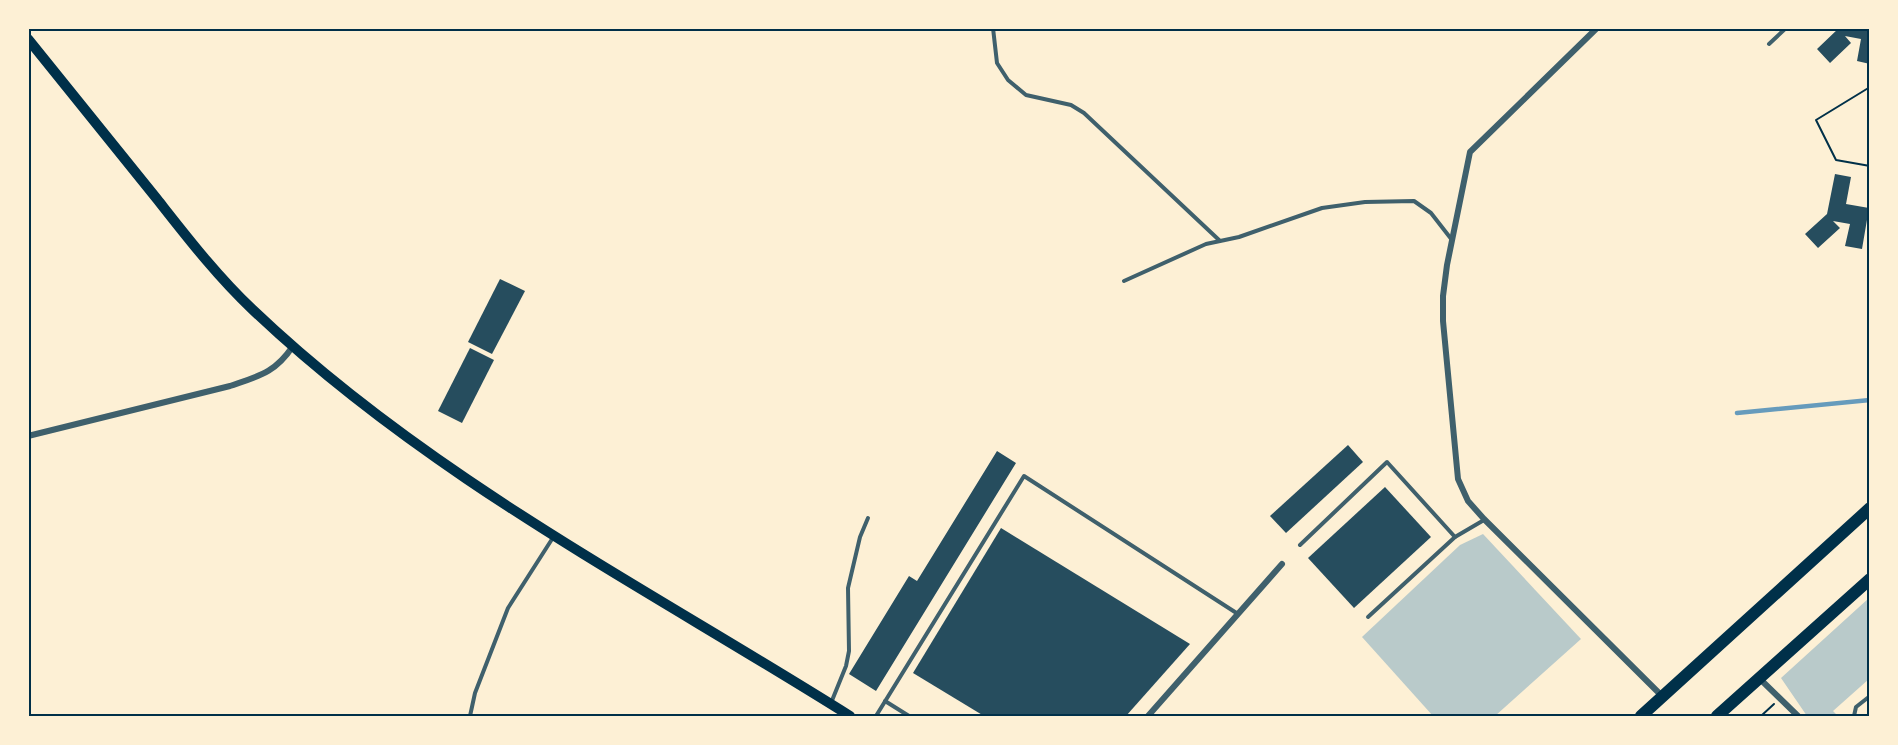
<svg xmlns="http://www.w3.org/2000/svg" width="1898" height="745" font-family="'Zilla Slab',serif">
<rect width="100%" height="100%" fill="#fdf0d5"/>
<g fill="#b9caca">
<path d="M1483 534 1581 639 1495 716H1433L1362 637 1460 545Z"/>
<path d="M1869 598V679L1833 711 1838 716H1807L1781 678Z"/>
</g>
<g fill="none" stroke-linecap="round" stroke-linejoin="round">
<path stroke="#669bbc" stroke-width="4.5" d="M1737 413 1870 400"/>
</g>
<g fill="#264d5e">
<path d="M1839 28H1870V64L1857 61 1861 39 1845 36 1851 43 1830 63 1817 49Z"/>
<path d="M1835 174 1851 177 1846 204 1869 208 1862 249 1845 246 1850 224 1833 221 1840 228 1818 248 1805 234 1827 214Z"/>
<path d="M500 279 525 291 492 354 468 342Z"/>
<path d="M470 348 494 360 462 423 438 411Z"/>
<path d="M1348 445 1363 462 1286 533 1270 516Z"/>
<path d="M997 451 1016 463 876 691 849 674 909 576 917 581Z"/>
<path d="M1385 487 1431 537 1354 608 1308 558Z"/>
<path d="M1001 528 1190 644 1126 716H984L913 673Z"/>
</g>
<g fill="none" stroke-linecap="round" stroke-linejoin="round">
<g stroke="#003049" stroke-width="2">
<path d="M1870 87 1816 120 1836 160 1870 166"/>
<path d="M1761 716 1774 704"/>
</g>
<g stroke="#3f606c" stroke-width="4">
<path d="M993 28 997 63 1008 80 1026 95 1071 105 1084 113 1219 240"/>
<path d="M1769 44 1786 28"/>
<path d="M1124 281 1206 244 1239 237 1322 208 1365 202 1414 201 1431 213 1452 240"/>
<path d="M1300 545 1387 462 1455 537"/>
<path d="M1368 617 1455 537 1484 520"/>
<path d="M885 701 909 716"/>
<path d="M831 703 846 666 849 651 848 588 860 537 868 518"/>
<path d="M470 716 475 693 508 608 554 536"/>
<path d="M876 716 1024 476 1238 614"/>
<path d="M1854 716 1856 707 1870 696"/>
</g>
<g stroke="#3f606c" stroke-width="6">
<path d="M1597 28 1470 152 1447 265 1443 296V321L1458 479 1468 501 1484 519 1663 697"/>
<path d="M28 436 230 386C259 376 275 373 293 346"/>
<path d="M1760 679 1798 716"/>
<path d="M1148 716 1282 564"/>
</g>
<path stroke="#003049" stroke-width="10" d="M28 39C71 92 114 146 157 199 187 237 217 276 252 309 428 477 647 588 850 716"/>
<g stroke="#003049" stroke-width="12">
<path d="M1641 716 1870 508"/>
<path d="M1717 716 1870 579"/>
</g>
</g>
<rect width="1898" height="745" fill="none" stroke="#fdf0d5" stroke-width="60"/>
<rect x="30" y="30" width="1838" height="685" fill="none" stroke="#003049" stroke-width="2"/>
</svg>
